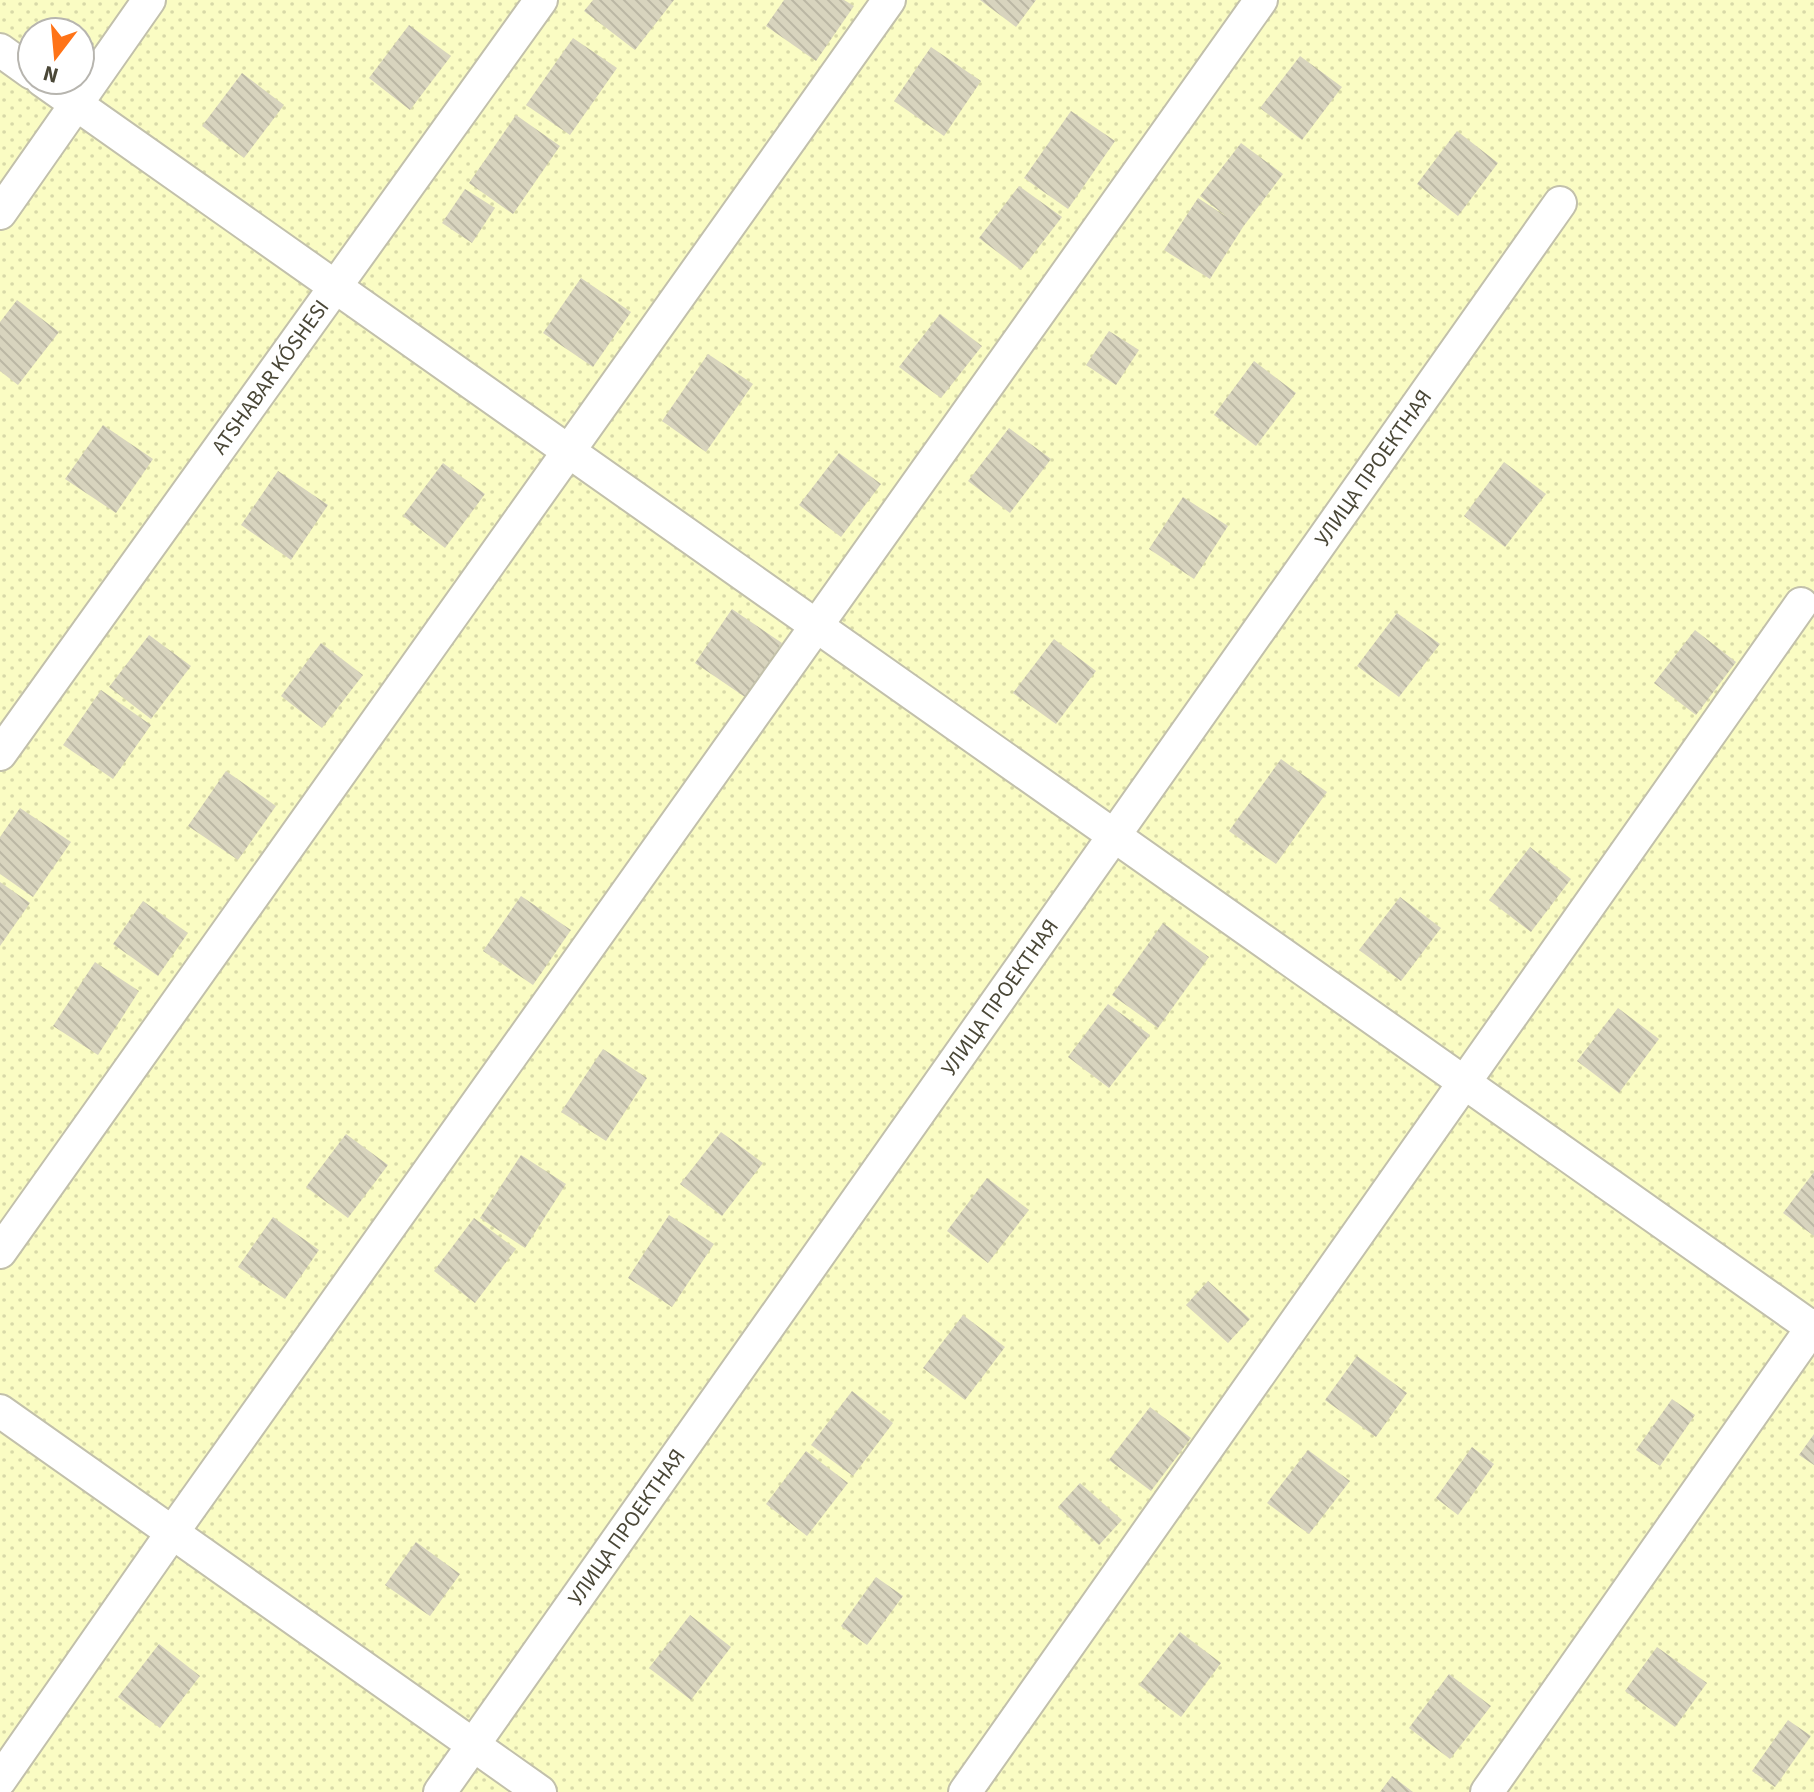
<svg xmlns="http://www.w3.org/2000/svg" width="1814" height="1792" font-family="'Source Sans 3',sans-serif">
<defs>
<pattern id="sand-dots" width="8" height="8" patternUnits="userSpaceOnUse" patternTransform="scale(2)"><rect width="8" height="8" fill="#fafcc3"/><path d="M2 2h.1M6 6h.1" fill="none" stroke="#d8d9a8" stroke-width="1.8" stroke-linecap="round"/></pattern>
<pattern id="building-back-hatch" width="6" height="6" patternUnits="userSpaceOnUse" patternTransform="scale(2)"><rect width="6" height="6" fill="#d8d4be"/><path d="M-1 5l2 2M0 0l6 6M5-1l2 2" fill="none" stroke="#bbb7a4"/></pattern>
</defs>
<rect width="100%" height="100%" fill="#f6f5e9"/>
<path fill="url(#sand-dots)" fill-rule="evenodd" d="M0 0H1814V1792H0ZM32 32H80V80H32Z"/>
<g fill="url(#building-back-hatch)">
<path d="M593 0H674L635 50 584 11Z"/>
<path d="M784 0H844L854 6 816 61 766 26Z"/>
<path d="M980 0H1036L1016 27Z"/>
<path d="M409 25 451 56 410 110 369 78Z"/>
<path d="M573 38 617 68 570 135 526 105Z"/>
<path d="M931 47 981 81 944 136 894 101Z"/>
<path d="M1300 56 1342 87 1302 140 1260 108Z"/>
<path d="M242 73 284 105 244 158 202 126Z"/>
<path d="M1071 111 1115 141 1068 209 1024 178Z"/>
<path d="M516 115 560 146 513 214 469 183Z"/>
<path d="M1457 131 1498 163 1458 216 1417 184Z"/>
<path d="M1241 143 1283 174 1243 227 1210 279 1164 250 1198 198 1227 217 1200 196Z"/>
<path d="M1019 186 1062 217 1021 270 979 238Z"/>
<path d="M465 189 495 208 472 243 442 223Z"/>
<path d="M581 278 631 312 593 367 543 333Z"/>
<path d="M17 300 59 332 18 385 0 371V322Z"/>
<path d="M940 314 982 346 941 398 899 367Z"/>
<path d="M1109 331 1139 350 1116 385 1086 365Z"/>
<path d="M708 354 753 384 706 452 662 421Z"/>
<path d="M1254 361 1296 393 1256 446 1214 415Z"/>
<path d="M103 425 153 459 116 513 65 479Z"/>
<path d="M1009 428 1051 459 1010 513 968 481Z"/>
<path d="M839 453 881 484 841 537 799 505Z"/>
<path d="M1504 462 1546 494 1505 547 1464 516Z"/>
<path d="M443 463 485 494 445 548 403 516Z"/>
<path d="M278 471 328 505 291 560 241 525Z"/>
<path d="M1183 497 1228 526 1194 579 1149 549Z"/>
<path d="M732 609 782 643 745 697 695 663Z"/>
<path d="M1397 613 1440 644 1399 697 1357 666Z"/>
<path d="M1695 630 1736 662 1696 715 1654 683Z"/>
<path d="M149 635 191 666 151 719 109 687Z"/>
<path d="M1054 639 1096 671 1056 724 1013 693Z"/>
<path d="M321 643 363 675 322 728 281 696Z"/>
<path d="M101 690 151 725 113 779 63 745Z"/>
<path d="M1281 759 1327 792 1276 864 1229 831Z"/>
<path d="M226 771 276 806 238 860 188 826Z"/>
<path d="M20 808 71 842 33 897 0 874V837Z"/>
<path d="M1530 847 1571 879 1531 932 1489 900Z"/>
<path d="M0 882 30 903 0 946Z"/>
<path d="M521 896 571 930 533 985 483 951Z"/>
<path d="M1400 897 1441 928 1401 981 1359 950Z"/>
<path d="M143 901 188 933 158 976 113 944Z"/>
<path d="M1163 923 1209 957 1158 1028 1112 995Z"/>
<path d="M95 962 139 991 98 1055 53 1026Z"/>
<path d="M1108 1004 1150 1035 1109 1088 1068 1057Z"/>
<path d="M1618 1008 1659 1039 1619 1093 1577 1061Z"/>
<path d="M603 1049 647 1078 606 1141 561 1112Z"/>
<path d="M721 1132 763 1163 722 1216 680 1184Z"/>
<path d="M346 1134 388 1165 348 1218 306 1187Z"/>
<path d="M521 1155 566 1184 525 1248 480 1218Z"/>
<path d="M1814 1172V1236L1783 1213Z"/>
<path d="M987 1178 1029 1210 988 1263 947 1231Z"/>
<path d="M669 1215 714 1244 672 1307 628 1278Z"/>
<path d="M273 1217 319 1250 285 1299 238 1267Z"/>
<path d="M474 1218 516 1249 475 1303 434 1271Z"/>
<path d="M1208 1281 1250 1319 1228 1343 1186 1305Z"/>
<path d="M963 1315 1005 1347 965 1400 923 1368Z"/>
<path d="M1357 1356 1407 1393 1376 1437 1325 1400Z"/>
<path d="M852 1391 893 1423 853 1476 811 1445Z"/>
<path d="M1672 1399 1695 1415 1660 1466 1636 1450Z"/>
<path d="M1150 1407 1191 1438 1151 1491 1109 1460Z"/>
<path d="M1814 1434V1465L1799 1455Z"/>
<path d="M1472 1447 1494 1464 1458 1515 1436 1498Z"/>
<path d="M1308 1450 1350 1481 1309 1534 1267 1503Z"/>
<path d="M806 1451 848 1483 807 1536 766 1504Z"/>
<path d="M1080 1483 1122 1520 1099 1545 1058 1507Z"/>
<path d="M416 1542 460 1574 430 1616 385 1585Z"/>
<path d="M876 1577 903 1596 867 1645 841 1626Z"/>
<path d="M690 1615 731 1647 691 1700 649 1668Z"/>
<path d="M1180 1632 1221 1663 1181 1717 1139 1685Z"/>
<path d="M159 1644 200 1676 160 1728 118 1697Z"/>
<path d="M1657 1647 1707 1683 1675 1727 1625 1691Z"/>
<path d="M1449 1674 1491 1706 1450 1759 1409 1728Z"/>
<path d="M1788 1720 1811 1736 1775 1787 1752 1771Z"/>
<path d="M1392 1776 1413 1792H1380Z"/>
</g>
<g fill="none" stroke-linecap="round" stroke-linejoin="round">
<g stroke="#c2c0ab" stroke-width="36">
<g id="minor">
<path d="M0 50 32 73"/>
<path d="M42 80 1814 1329"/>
<path d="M0 213 149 0"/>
<path id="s1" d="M0 754 541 0"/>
<path d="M0 1252 889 0"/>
<path d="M0 1411 540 1792"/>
<path d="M0 1780 172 1533 1261 0"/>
<path id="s2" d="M440 1792 1560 203"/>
<path d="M965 1792 1801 604"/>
<path d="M1487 1792 1814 1325"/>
</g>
</g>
<use href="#minor" stroke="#fff" stroke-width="32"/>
</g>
<g text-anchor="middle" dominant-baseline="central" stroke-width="8" stroke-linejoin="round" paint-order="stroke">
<g font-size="22" fill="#4a4737" stroke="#fff">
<text stroke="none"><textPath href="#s1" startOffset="464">ATSHABAR KÓSHESI</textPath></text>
<text stroke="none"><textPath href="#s2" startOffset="1620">УЛИЦА ПРОЕКТНАЯ</textPath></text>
<text stroke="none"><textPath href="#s2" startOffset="972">УЛИЦА ПРОЕКТНАЯ</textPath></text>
<text stroke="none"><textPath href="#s2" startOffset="324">УЛИЦА ПРОЕКТНАЯ</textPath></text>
</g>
</g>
<g transform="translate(56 56) rotate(196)"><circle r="38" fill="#ffffff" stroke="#b7b5af" stroke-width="2"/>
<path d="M0-6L14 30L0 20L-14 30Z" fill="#ff7317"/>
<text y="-12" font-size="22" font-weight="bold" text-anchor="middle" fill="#4a4737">N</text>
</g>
</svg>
